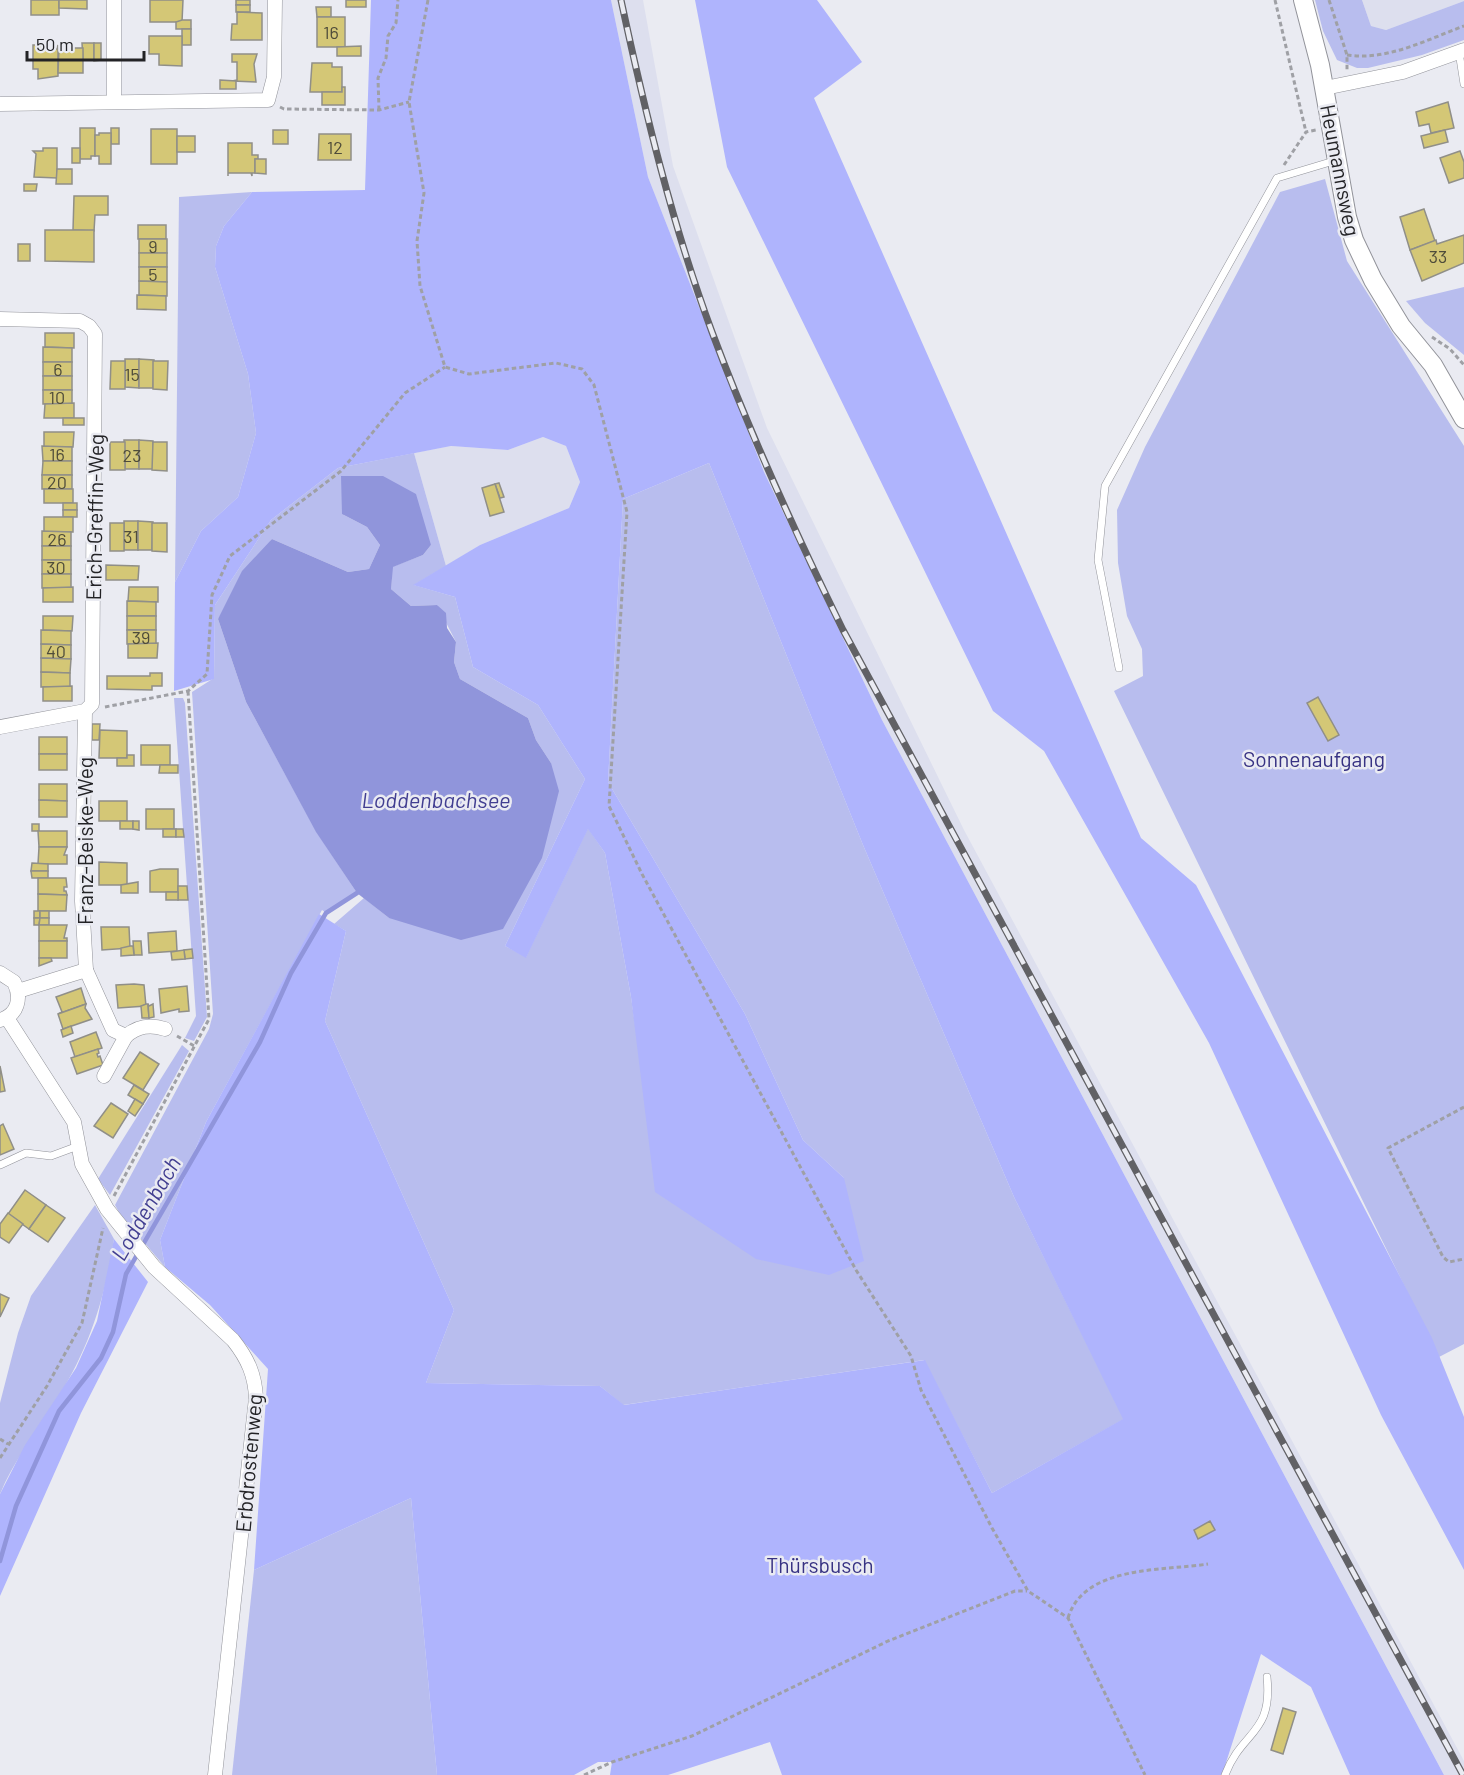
<svg xmlns="http://www.w3.org/2000/svg" width="1464" height="1775" font-family="Barlow,sans-serif">
<rect width="100%" height="100%" fill="#eaebf2"/>
<g fill="#dddfee">
<path d="M611 0H643L673 166 767 428 964 830 1464 1761V1775H1444L882 720 764 472 648 177Z"/>
<path d="M1362 0H1464V1L1386 30 1371 26Z"/>
<path d="M543 437 566 446 580 482 569 508 480 545 446 566 414 453 451 446 508 450Z"/>
</g>
<g fill="#b8bdee">
<path d="M1315 0H1362L1371 26 1386 30 1464 1V40L1422 55 1368 68H1357L1337 60 1323 31Z"/>
<path d="M1325 179 1347 261 1464 446V1344L1439 1357 1114 691 1143 676 1142 649 1127 616 1118 563 1117 510 1145 447 1280 192Z"/>
<path d="M252 192 224 226 216 246 215 267 248 374 256 433 238 497 201 531 175 582 179 197Z"/>
<path d="M1464 287V355L1425 323 1406 301Z"/>
<path d="M414 453 446 566 414 585 455 597 473 667 538 705 585 779 505 946 526 957 588 828 605 853 631 997 645 1092 844 1178 803 1140 745 1014 608 782 623 499 709 463 863 845 1014 1197 1124 1419 992 1493 924 1360 623 1405 600 1386 426 1383 454 1310 325 1021 346 931 334 924 364 898 389 918 551 763 536 740 528 718 460 679 454 662 456 642 437 605 411 606 391 589 392 567 423 555 431 545 342 514 367 527 380 545 369 569 348 572 272 539 218 619 246 702 316 831 357 893 326 913 322 910 206 1122 160 1240 165 1267 120 1214 115 1205 209 1029 213 1014 192 692 214 678 215 605 271 520 338 468Z"/>
<path d="M174 698H183L185 703 207 1017 194 1041 185 1038 196 1016Z"/>
<path d="M182 1045 189 1051 110 1195 98 1179Z"/>
<path d="M95 1205 114 1239C104 1303 88 1352 52 1407 34 1436 13 1462 0 1494V1403L18 1333 31 1296Z"/>
<path d="M411 1498 437 1775H232L254 1570Z"/>
</g>
<g fill="#afb4fd">
<path d="M371 0H611L648 177 764 472 882 720 1444 1775H1350L1311 1687 1261 1654 1222 1775H782L770 1742 668 1775H610L612 1762H598L574 1775H437L411 1498 254 1570 268 1369 210 1305 165 1267 160 1240 206 1122 319 914 346 931 325 1021 454 1310 426 1383 600 1386 624 1405 925 1360 992 1493 1123 1419 1014 1197 863 845 709 463 623 499 608 782 745 1014 803 1140 844 1178 864 1261 829 1275 756 1259 655 1192 631 997 605 853 588 829 526 958 505 946 585 779 538 705 473 667 455 597 413 585 480 545 569 508 580 482 566 446 543 437 508 450 451 446 338 468 271 520 215 605 214 679 174 691 175 582 201 531 238 497 256 433 248 374 215 267 216 246 224 226 252 192 365 190Z"/>
<path d="M695 0H817L862 62 814 98 1141 838 1196 885 1432 1338 1464 1417V1570L1381 1415 1209 1043 1044 751 993 711 727 167Z"/>
<path d="M114 1239 148 1282 81 1413 0 1596V1494L25 1445 76 1368 97 1321Z"/>
</g>
<path fill="#9095db" d="M341 476H383L416 494 431 545 423 555 393 567 391 589 411 606 437 605 446 613 447 628 456 642 454 662 460 679 528 718 536 740 551 763 559 791 542 858 503 929 461 940 389 918 357 893 316 832 246 702 218 619 242 571 272 539 348 572 369 569 380 545 367 527 342 514Z"/>
<g fill="none" stroke-linecap="round" stroke-linejoin="round">
<path stroke="#9095db" stroke-width="4.5" d="M0 1561 16 1506 59 1411 101 1358 113 1332 126 1274 260 1042 291 973 326 913 357 893"/>
</g>
<g fill="#d4c776" stroke="#908f88" stroke-width="1.5">
<rect x="31" y="0" width="28" height="15"/>
<path d="M59 0H87V9L59 8Z"/>
<path d="M150 0H183L182 22H150Z"/>
<rect x="236" y="0" width="14" height="5"/>
<rect x="346" y="0" width="20" height="7"/>
<rect x="236" y="5" width="14" height="7"/>
<path d="M316 7H331V17H317Z"/>
<path d="M237 12 262 13V40H231L232 24H237Z"/>
<rect x="317" y="17" width="28" height="30"/>
<path d="M182 20H191V29H176V22Z"/>
<rect x="182" y="29" width="9" height="16"/>
<path d="M149 36H182V66L159 65V54H149Z"/>
<path d="M82 43H94V60H83Z"/>
<path d="M94 43H101V60L94 61Z"/>
<path d="M33 45H46V49H57L58 45V76L38 79V69H33Z"/>
<path d="M361 46V56H337V47Z"/>
<path d="M59 48H83V73H58Z"/>
<path d="M232 54H257L254 64 256 82 232 81 237 80V62H232Z"/>
<path d="M312 63H332V67H342V92H310Z"/>
<path d="M220 80 236 81V89H220Z"/>
<path d="M342 87H345V105H322V92H342Z"/>
<path d="M1448 102 1454 128 1431 133 1429 124 1419 126 1416 112Z"/>
<path d="M80 128H95V156H91V159H80Z"/>
<rect x="111" y="128" width="8" height="16"/>
<rect x="151" y="129" width="26" height="35"/>
<rect x="273" y="130" width="15" height="14"/>
<path d="M1445 130 1448 142 1424 148 1421 136Z"/>
<path d="M99 133H111V164H99V156H95V135H99Z"/>
<path d="M319 134H351V160H318Z"/>
<rect x="177" y="136" width="18" height="16"/>
<path d="M228 143H252V155H258V159H255V173H252V176L251 173H228V176Z"/>
<path d="M43 148H57V178L34 177 36 154 33 151H43Z"/>
<rect x="72" y="148" width="8" height="15"/>
<path d="M1460 151 1464 162V178L1449 183 1440 158Z"/>
<path d="M255 159H266V174L255 173Z"/>
<path d="M57 169H72V184H56Z"/>
<path d="M24 184H37L36 191H24Z"/>
<path d="M74 196H108V215H95L94 231 73 230Z"/>
<path d="M1424 209 1435 241 1410 250 1400 217Z"/>
<rect x="138" y="225" width="28" height="14"/>
<path d="M45 230H94V262L45 261Z"/>
<path d="M1464 235V263L1422 281 1410 250 1436 240 1437 244Z"/>
<rect x="139" y="239" width="28" height="14"/>
<rect x="18" y="244" width="12" height="17"/>
<rect x="139" y="253" width="28" height="14"/>
<path d="M139 267H167V282L139 281Z"/>
<path d="M139 281 167 282V296L139 295Z"/>
<path d="M137 295 166 296V310L137 309Z"/>
<path d="M45 333H74V348L45 347Z"/>
<path d="M43 347 72 348V362H43Z"/>
<path d="M125 359H139V388L125 387Z"/>
<path d="M139 359 154 360 153 388H139Z"/>
<path d="M111 361H125V389H110Z"/>
<path d="M153 361H168L167 390 153 389Z"/>
<rect x="43" y="362" width="29" height="14"/>
<rect x="43" y="376" width="29" height="14"/>
<rect x="43" y="390" width="29" height="14"/>
<path d="M74 403V418H44L45 404Z"/>
<rect x="63" y="418" width="21" height="7"/>
<path d="M44 432H74L73 447H44Z"/>
<path d="M124 440H139V469H125Z"/>
<path d="M139 440 153 441V469H139Z"/>
<rect x="110" y="442" width="15" height="28"/>
<path d="M153 442H167V471L152 470Z"/>
<path d="M42 446 72 447V461H43Z"/>
<path d="M43 461H72V475H42Z"/>
<rect x="42" y="475" width="30" height="14"/>
<path d="M499 483 504 497 500 498 495 484Z"/>
<path d="M495 484 504 512 490 516 482 488Z"/>
<rect x="44" y="489" width="29" height="14"/>
<rect x="63" y="503" width="14" height="7"/>
<rect x="63" y="510" width="14" height="7"/>
<rect x="44" y="517" width="29" height="15"/>
<rect x="124" y="521" width="14" height="29"/>
<path d="M138 521 153 522 152 550H138Z"/>
<rect x="110" y="523" width="14" height="28"/>
<path d="M152 523H167V552L152 551Z"/>
<path d="M42 531 71 532V546H42Z"/>
<rect x="42" y="546" width="29" height="14"/>
<rect x="42" y="560" width="29" height="14"/>
<path d="M106 565 139 566 138 580H106Z"/>
<rect x="42" y="574" width="29" height="14"/>
<path d="M73 587V602H43V588Z"/>
<path d="M129 587H158V602L128 601Z"/>
<path d="M127 601 156 602V616H127Z"/>
<path d="M43 616H73L72 631 43 630Z"/>
<rect x="127" y="616" width="29" height="14"/>
<path d="M41 630 71 631V645L41 644Z"/>
<rect x="127" y="630" width="29" height="14"/>
<path d="M158 643 157 658H128V644Z"/>
<path d="M41 644 71 645V659L41 658Z"/>
<path d="M41 658 71 659 70 673 41 672Z"/>
<path d="M41 672 70 673V687H41Z"/>
<path d="M150 673H162V686H152V690L107 689V676H150Z"/>
<path d="M72 686V701H43V687Z"/>
<path d="M1318 697 1339 735 1328 741 1307 703Z"/>
<path d="M92 724H100L99 740H92Z"/>
<path d="M100 730 127 731V758H99Z"/>
<rect x="39" y="737" width="28" height="17"/>
<rect x="141" y="745" width="29" height="20"/>
<rect x="39" y="754" width="28" height="16"/>
<path d="M127 755H134V766H117V758H127Z"/>
<path d="M160 765H178V773H159Z"/>
<path d="M39 784H67V801L39 800Z"/>
<path d="M39 800 67 801V817H39Z"/>
<rect x="99" y="801" width="28" height="20"/>
<rect x="146" y="809" width="28" height="20"/>
<rect x="120" y="821" width="13" height="8"/>
<path d="M133 821H139V830L133 829Z"/>
<rect x="32" y="824" width="7" height="7"/>
<rect x="163" y="829" width="13" height="8"/>
<path d="M176 829H183L184 837H176Z"/>
<path d="M38 831H67V847H39Z"/>
<path d="M39 847H67L64 855H67V864H38Z"/>
<path d="M99 862 127 863V885H99Z"/>
<path d="M32 863 48 864V871H31Z"/>
<path d="M160 869H178V892H150V871Z"/>
<path d="M31 871H48V878H32Z"/>
<path d="M38 878H66L67 887H64V891H66L67 895 38 894Z"/>
<path d="M138 882V893H121V885Z"/>
<path d="M178 886H187L188 900H178Z"/>
<rect x="166" y="892" width="12" height="8"/>
<path d="M38 894 67 895 66 911H38Z"/>
<rect x="34" y="911" width="6" height="7"/>
<rect x="40" y="911" width="9" height="7"/>
<path d="M34 918H40L39 925H34Z"/>
<path d="M40 918H49V925H39Z"/>
<path d="M39 925H67L64 938H67V941H39Z"/>
<path d="M101 927H129L130 948 102 950Z"/>
<path d="M176 931 177 951 149 953 148 933Z"/>
<rect x="39" y="941" width="28" height="17"/>
<path d="M133 941H141L142 955H134Z"/>
<path d="M130 946H133L134 955 121 956V948Z"/>
<path d="M192 949 193 958 185 959 184 950Z"/>
<path d="M184 950 185 959 172 960 171 952Z"/>
<path d="M39 958H51L52 961 39 966Z"/>
<path d="M134 984 144 985 146 1006 118 1008 116 985Z"/>
<path d="M187 986 189 1011 179 1012V1009L161 1013 159 989Z"/>
<path d="M81 988 86 1004 58 1014 62 1012 56 997Z"/>
<path d="M86 1004 85 1008 92 1019 63 1029 58 1014Z"/>
<path d="M146 1004H148L149 1018H142L141 1006Z"/>
<path d="M148 1004 149 1006 153 1004 154 1017 149 1018Z"/>
<path d="M71 1026 73 1033 63 1037 61 1030Z"/>
<path d="M96 1032 102 1048 75 1057 70 1042Z"/>
<path d="M98 1049 99 1053 97 1054 98 1057 100 1056 103 1065 77 1074 71 1058Z"/>
<path d="M140 1052 159 1064 143 1090 123 1078Z"/>
<path d="M0 1066 5 1091 0 1092Z"/>
<path d="M134 1085 149 1094 143 1104 128 1095Z"/>
<path d="M135 1099 143 1104 135 1116 128 1111Z"/>
<path d="M111 1103 128 1114 113 1138 94 1126Z"/>
<path d="M3 1124 14 1149 0 1155V1126Z"/>
<path d="M25 1190 46 1205 29 1229 8 1214Z"/>
<path d="M46 1205 65 1218 48 1242 29 1229Z"/>
<path d="M8 1213 23 1224 9 1243 0 1237V1224Z"/>
<path d="M0 1294 9 1298 0 1317Z"/>
<path d="M1210 1521 1215 1530 1198 1539 1194 1530Z"/>
<path d="M1283 1708 1296 1712 1283 1754 1271 1750Z"/>
</g>
<g fill="none" stroke-linecap="round" stroke-linejoin="round">
<g stroke="#92939a" stroke-width="8">
<g id="service">
<path d="M1459 52 1464 84"/>
<path d="M1119 668 1098 560 1105 486 1277 178 1337 160"/>
<path d="M0 1165 26 1153 51 1156 78 1146"/>
<path d="M1225 1775C1242 1730 1273 1735 1267 1677"/>
</g>
</g>
<g stroke="#92939a" stroke-width="15">
<g id="minor">
<path d="M1325 88 1403 72 1464 50"/>
<path d="M114 101V0"/>
<path d="M0 104 268 100 274 77 275 0"/>
<path d="M0 319 80 321 89 326 95 334 92 704 85 711 0 727"/>
<path d="M86 970 113 1030 126 1036C138 1026 150 1024 165 1029"/>
<path d="M0 973 14 982C22 998 18 1015 0 1020"/>
<path d="M18 991 86 970 82 901 85 711"/>
<path d="M7 1018 74 1122 82 1164 107 1209 154 1267 233 1340C248 1359 255 1375 256 1398L215 1775"/>
<path d="M104 1076 126 1036"/>
</g>
</g>
<g stroke="#92939a" stroke-width="20">
<path id="tertiary" d="M1303 0 1320 65 1347 217 1354 240 1373 280 1401 326 1433 365 1464 419"/>
</g>
<g stroke="#9fa0a5" stroke-width="3" stroke-dasharray="4.5 3" stroke-linecap="butt">
<path d="M428 0 409 102 424 193 417 241 420 286 445 367 469 374 556 363 582 369 594 385 627 512 609 806 642 874 856 1270 911 1356 921 1390 992 1528 1028 1591 1068 1618 1145 1775"/>
<path d="M1275 0 1306 132"/>
<path d="M1329 0 1347 55V70"/>
<path d="M1347 55C1387 61 1426 40 1464 26"/>
<path d="M280 107 284 109 379 110 409 102"/>
<path d="M379 110 378 78 386 58 388 36 396 23 398 0"/>
<path d="M1284 165 1306 132 1316 130"/>
<path d="M1432 337 1450 349 1464 365"/>
<path d="M105 707 188 691 207 674 212 595 230 556 341 471 405 393 445 367"/>
<path d="M177 1036 196 1047"/>
<path d="M1464 1107 1388 1148 1443 1257 1449 1262 1464 1259"/>
<path d="M114 1196 209 1019 188 691"/>
<path d="M0 1439 8 1444"/>
<path d="M0 1458 47 1386 82 1323 103 1228"/>
<path d="M1068 1618C1084 1565 1163 1571 1208 1564"/>
<path d="M584 1775 612 1762 692 1736 888 1641 1015 1591H1027"/>
</g>
<use href="#service" stroke="#fff" stroke-width="7"/>
<use href="#minor" stroke="#fff" stroke-width="14"/>
<use href="#tertiary" stroke="#fff" stroke-width="18"/>
<g stroke="#616165" stroke-width="7">
<path id="rail" d="M621 0C645 112 672 224 712 332 750 434 795 532 843 630L1463 1775"/>
</g>
<use href="#rail" stroke="#eaebf2" stroke-width="4.5" stroke-dasharray="14" stroke-linecap="butt"/>
</g>
<g text-anchor="middle" dominant-baseline="central" stroke-width="5" stroke-linejoin="round" paint-order="stroke">
<g font-size="18" fill="#4f4c3a">
<text x="331" y="32">16</text>
<text x="335" y="147">12</text>
<text x="153" y="246">9</text>
<text x="1438" y="256">33</text>
<text x="153" y="274">5</text>
<text x="58" y="369">6</text>
<text x="132" y="374">15</text>
<text x="57" y="397">10</text>
<text x="57" y="454">16</text>
<text x="132" y="455">23</text>
<text x="57" y="482">20</text>
<text x="131" y="536">31</text>
<text x="57" y="539">26</text>
<text x="56" y="567">30</text>
<text x="141" y="637">39</text>
<text x="56" y="651">40</text>
</g>
<g font-size="21" fill="#232326" stroke="#eaebf2">
<text transform="translate(1341 170) rotate(79)">Heumannsweg</text>
<text transform="translate(94 517) rotate(-89)">Erich-Greffin-Weg</text>
<text transform="translate(84 841) rotate(-90)">Franz-Beiske-Weg</text>
<text transform="translate(248 1463) rotate(-85)">Erbdrostenweg</text>
</g>
<g font-size="21" fill="#373283" stroke="#eaebf2">
<text x="1314" y="758">Sonnenaufgang</text>
<text x="820" y="1564">Thürsbusch</text>
</g>
<g font-size="22" font-style="italic" fill="#413e91" stroke="#eaebf2">
<text x="436" y="799">Loddenbachsee</text>
<text transform="translate(145 1208) rotate(-60)">Loddenbach</text>
</g>
</g>
<path d="M27 51v9h117v-9" fill="none" stroke="#232326" stroke-width="3"/>
<text x="36" y="51" font-size="18" fill="#232326" stroke="#eaebf2" stroke-width="4.5" paint-order="stroke">50 m</text>
</svg>
